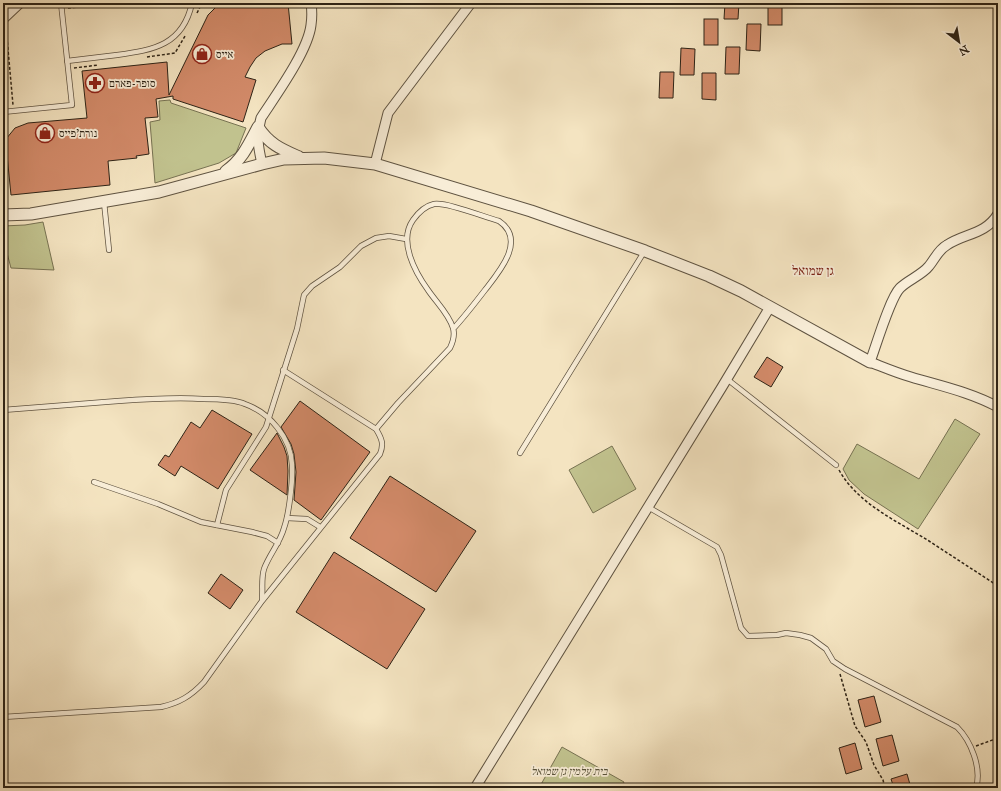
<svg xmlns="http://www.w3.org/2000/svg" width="1001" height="791" font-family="'IM FELL Great Primer','Frank Ruhl Libre',serif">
<rect width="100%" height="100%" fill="#f4e4c1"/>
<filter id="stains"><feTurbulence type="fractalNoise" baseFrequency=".005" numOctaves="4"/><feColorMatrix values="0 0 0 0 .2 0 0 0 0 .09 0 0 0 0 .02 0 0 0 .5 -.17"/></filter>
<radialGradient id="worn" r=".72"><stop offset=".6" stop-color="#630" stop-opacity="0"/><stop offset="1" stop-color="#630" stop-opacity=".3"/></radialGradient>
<g fill="#c1c28e" stroke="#777252">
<path d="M170 100 171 103 246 128 236 153 219 163 155 183 150 122 160 120 159 101Z"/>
<path d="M43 222 54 270 11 268 7 253H3V226L25 225Z"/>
<path d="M955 419 980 434 918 529 864 494 849 480 843 469 857 444 919 479Z"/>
<path d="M612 446 636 489 593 513 569 470Z"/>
<path d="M562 747 624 782 621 788H539Z"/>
</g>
<g fill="#d28a69" stroke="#2d2316">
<path d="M220 3H288L292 44H282L265 51 256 58 250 67 245 77 256 80 243 122 173 99V96L156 99 158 117 145 118 149 154 136 156 137 158 108 161 110 185 11 195 6 145V139L15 128 28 123 87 118 82 71 167 62 169 95 208 15Z"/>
<path d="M725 3H739L738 19H724Z"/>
<rect x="768" y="3" width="14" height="22"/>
<rect x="704" y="19" width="14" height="26"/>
<path d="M747 24H761L760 51 746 50Z"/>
<path d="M726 47H740L739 74H725Z"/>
<path d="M681 48 695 49 694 75H680Z"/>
<path d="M660 72H674L673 98H659Z"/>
<path d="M702 73H716V100L702 99Z"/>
<path d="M767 357 783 367 771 387 754 377Z"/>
<path d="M300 401 370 452 321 520 294 500 296 472 294 454 291 444 281 427Z"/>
<path d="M212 410 252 434 218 489 181 466 175 476 158 465 165 455 169 457 191 422 200 428Z"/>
<path d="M277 433 284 447 287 456 288 471 287 495 250 470Z"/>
<path d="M390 476 476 531 436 592 350 538Z"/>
<path d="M334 552 425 609 387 669 296 612Z"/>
<path d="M221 574 243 590 230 609 208 593Z"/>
<path d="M874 696 881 722 865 727 858 700Z"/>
<path d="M892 735 899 761 883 766 876 739Z"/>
<path d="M855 743 862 769 846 774 839 748Z"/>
<path d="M907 774 911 788H894L891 779Z"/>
</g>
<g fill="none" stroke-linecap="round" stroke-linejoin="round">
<g stroke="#5f5341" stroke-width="6">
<g id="service">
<path d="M67 61C84 59 100 57 117 55 154 50 183 45 192 3"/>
<path d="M3 112 72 105 61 3"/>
<path d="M104 202 109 250"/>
<path d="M727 379 836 465"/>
<path d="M3 410C41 407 80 404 118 401 146 399 174 397 203 399 215 399 234 399 245 404 270 413 291 438 292 465 293 480 289 514 284 528 280 543 269 555 264 569 261 579 263 589 262 599"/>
<path d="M376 429 398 403 450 348C453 342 455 335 453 328 449 314 436 302 428 290 415 272 398 241 413 220 418 213 425 206 434 204 447 202 484 217 499 221 527 240 499 272 485 290 475 303 465 316 454 328"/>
<path d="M520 453 644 252"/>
<path d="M94 482 158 504 201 522 252 532 267 536 278 543"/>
<path d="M648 507 717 547 721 555 741 628 748 636 777 635 786 633 800 635 811 638 826 649 833 661 845 669 957 727C971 741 982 768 976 788"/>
<path d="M287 518 307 519 320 527"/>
<path d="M217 525 226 490 266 427 297 329 304 295 312 286 340 267 361 246 376 238 389 236 406 239"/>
<path d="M3 717 161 707C179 703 191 696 204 682L262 601 380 454C384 444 382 439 376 429L283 370"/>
</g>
</g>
<g stroke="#5f5341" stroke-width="11">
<g id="minor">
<path d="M3 19 20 3"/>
<path d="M262 164C258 146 256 136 261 118 276 95 308 51 311 25 312 18 312 10 311 3"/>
<path d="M375 164 388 113 471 3"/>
<path d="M998 214C985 235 965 233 947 245 938 250 935 259 929 266 922 275 908 280 900 288 890 298 876 346 870 362 883 367 897 373 911 377 941 386 970 392 998 407"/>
<path d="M475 788 722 387 770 307"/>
</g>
</g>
<g stroke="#5f5341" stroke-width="13">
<g id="tertiary">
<path d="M226 171C242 160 249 144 258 127 269 144 281 149 299 157"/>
<path d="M3 215 31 214 159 192 262 164 284 159 324 158 375 164 531 211 645 251 709 276 741 291 870 362"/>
</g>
</g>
<g stroke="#2d2316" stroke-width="1.5" stroke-dasharray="3 2" stroke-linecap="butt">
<path d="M179 3 185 6"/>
<path d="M68 8 121 3"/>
<path d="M197 13 202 3"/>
<path d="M6 27 13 105"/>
<path d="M147 57 175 53 185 36"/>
<path d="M74 68 98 65"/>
<path d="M839 470C858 504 897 521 929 541 952 556 975 571 998 586"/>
<path d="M840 674 855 726 866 742 874 765 883 780 885 788"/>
<path d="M976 746 998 738"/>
</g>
<use href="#service" stroke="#f8edd7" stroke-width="4.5"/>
<use href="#minor" stroke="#f8edd7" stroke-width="9"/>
<use href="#tertiary" stroke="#f8edd7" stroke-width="11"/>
</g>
<defs>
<g id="shop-ring" transform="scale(1)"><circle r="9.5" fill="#f8edd7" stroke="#8f2418" stroke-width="1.5"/><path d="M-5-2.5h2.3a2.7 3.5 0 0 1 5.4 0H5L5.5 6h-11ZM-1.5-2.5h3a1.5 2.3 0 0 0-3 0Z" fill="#8f2418"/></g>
<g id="pharmacy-ring" transform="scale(1)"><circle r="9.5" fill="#f8edd7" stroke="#8f2418" stroke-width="1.5"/><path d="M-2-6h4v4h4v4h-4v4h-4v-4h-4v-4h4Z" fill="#8f2418"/></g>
</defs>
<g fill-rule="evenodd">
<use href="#shop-ring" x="202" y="54"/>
<use href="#pharmacy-ring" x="95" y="83"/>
<use href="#shop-ring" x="45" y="133"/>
</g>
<g text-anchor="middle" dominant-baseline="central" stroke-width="3.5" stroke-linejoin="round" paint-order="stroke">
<g font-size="11" fill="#2d2316" stroke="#f8edd7" text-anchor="start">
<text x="216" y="54">אייס</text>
<text x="109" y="83">סופר-פארם</text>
<text x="59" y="133">נורת'פייס</text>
</g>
<g font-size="11" font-style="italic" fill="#59533a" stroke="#f8edd7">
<text x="569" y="771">בית עלמין גן שמואל</text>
</g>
<g font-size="13" fill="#7a1f14" stroke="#f8edd7">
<text x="813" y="271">גן שמואל</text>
</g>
</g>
<rect width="1001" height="791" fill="none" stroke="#f4e4c1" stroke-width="16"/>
<rect x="4" y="4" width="993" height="783" fill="none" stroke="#2d2316" stroke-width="2"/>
<rect x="8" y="8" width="985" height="775" fill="none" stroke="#2d2316"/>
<g transform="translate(959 42) rotate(149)" stroke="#f8edd7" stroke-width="3" paint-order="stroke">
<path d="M0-3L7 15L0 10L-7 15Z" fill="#2d2316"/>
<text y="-6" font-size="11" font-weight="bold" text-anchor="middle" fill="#2d2316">N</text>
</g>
<rect width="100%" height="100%" filter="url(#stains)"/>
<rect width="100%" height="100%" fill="url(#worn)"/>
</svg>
